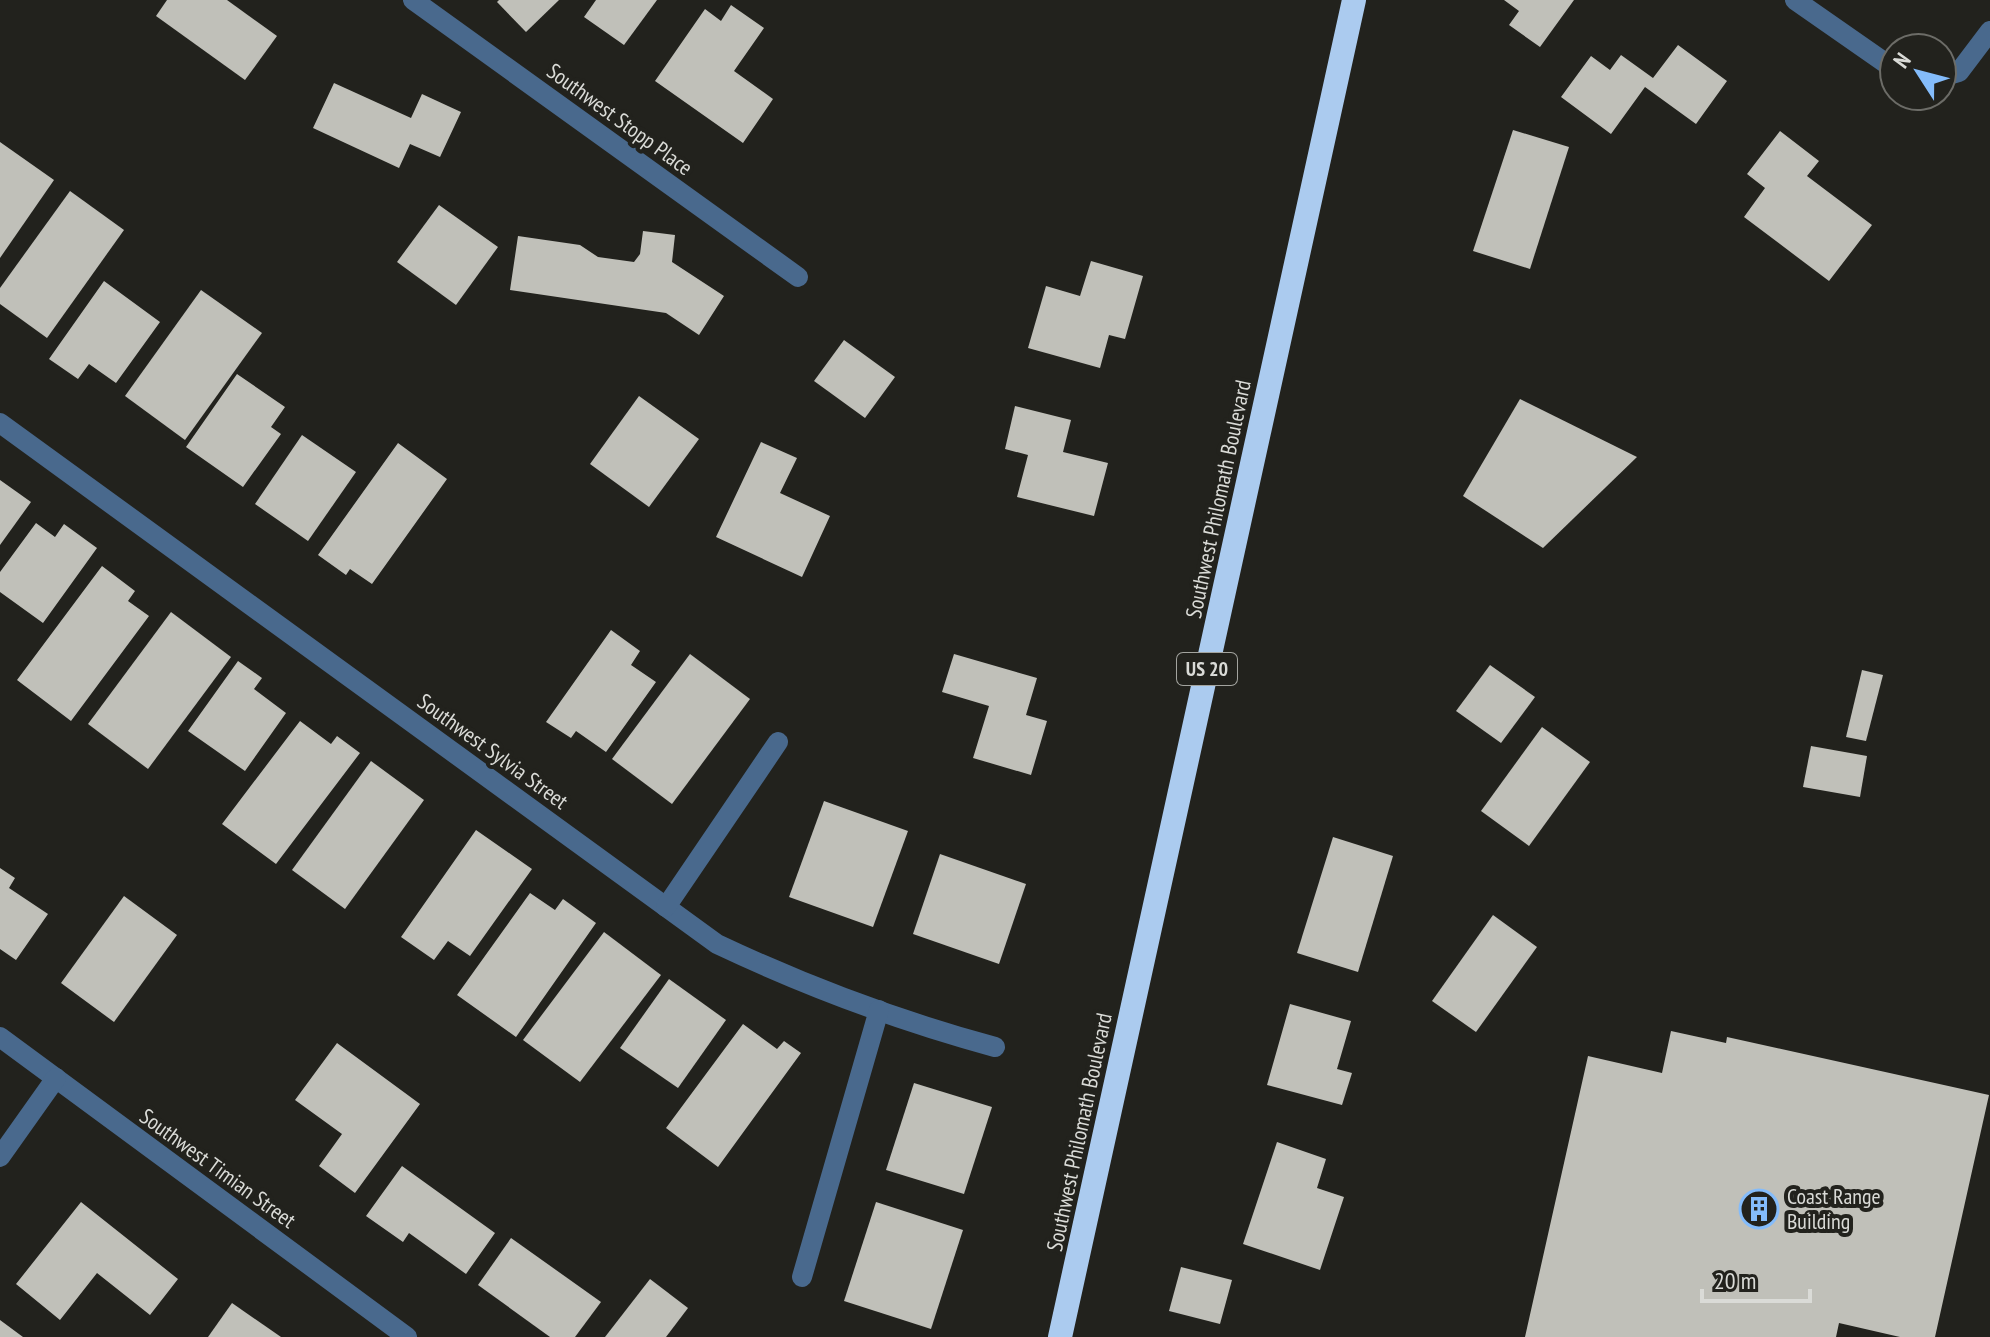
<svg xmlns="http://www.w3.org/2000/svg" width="1990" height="1337" font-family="'PT Sans Narrow',sans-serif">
<rect width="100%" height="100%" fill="#22221d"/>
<g fill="#c0c0b9">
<path d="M167 0H227L277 36 245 80 156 16Z"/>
<path d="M499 0H559L526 32 497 2Z"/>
<path d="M596 0H657L624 45 584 17Z"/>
<path d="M1504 0H1574L1540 47 1509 25 1519 11Z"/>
<path d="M731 5 764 28 734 71 773 99 743 143 655 81 705 9 721 21Z"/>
<path d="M1678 45 1727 81 1696 124 1645 87 1611 134 1561 97 1591 56 1610 70 1621 55 1653 78Z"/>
<path d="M334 83 411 118 422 94 461 112 440 157 410 144 399 168 313 128Z"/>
<path d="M1513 130 1569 147 1530 269 1473 251Z"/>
<path d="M1780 131 1819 161 1807 176 1872 225 1829 281 1744 217 1765 188 1747 174Z"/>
<path d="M0 142 54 180 0 258Z"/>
<path d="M70 191 124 230 47 338 0 304V288Z"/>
<path d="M439 205 498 247 456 305 397 262Z"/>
<path d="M643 231 675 235 672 262 724 296 699 335 666 313 510 290 518 236 580 245 598 257 634 262 640 254Z"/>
<path d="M1091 261 1143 276 1125 339 1109 335 1100 368 1028 348 1046 286 1080 296Z"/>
<path d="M104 281 160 322 116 383 89 364 78 379 49 359Z"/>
<path d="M201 290 262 333 185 440 125 396Z"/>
<path d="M844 340 895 377 865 418 814 381Z"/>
<path d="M237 374 285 407 271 427 281 434 243 487 186 447Z"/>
<path d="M639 396 699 439 649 507 590 464Z"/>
<path d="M1520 399 1637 457 1543 548 1463 496Z"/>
<path d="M1015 406 1071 420 1063 452 1108 463 1094 516 1017 497 1028 455 1005 449Z"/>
<path d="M302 435 356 472 308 541 255 504Z"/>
<path d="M761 442 797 458 780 493 830 516 802 577 716 537Z"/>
<path d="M398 443 447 479 372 584 350 569 346 575 318 555Z"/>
<path d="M0 480 31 502 0 545Z"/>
<path d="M36 523 55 537 64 524 97 548 43 623 0 592V572Z"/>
<path d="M102 566 135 591 128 601 149 616 71 721 17 680Z"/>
<path d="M171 612 231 657 148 769 88 724Z"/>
<path d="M611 630 640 651 631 665 656 682 606 752 576 731 571 738 546 722Z"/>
<path d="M690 654 750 699 672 804 612 759Z"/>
<path d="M954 654 1037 678 1026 715 1047 721 1031 775 973 758 989 706 942 692Z"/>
<path d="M238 661 262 678 254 689 286 713 245 771 188 731Z"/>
<path d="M1490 665 1535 697 1501 743 1456 711Z"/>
<path d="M1862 670 1883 675 1866 741 1846 737Z"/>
<path d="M300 721 331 744 337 736 360 753 276 864 222 824Z"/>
<path d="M1542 727 1590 762 1529 846 1481 811Z"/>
<path d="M1811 746 1867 756 1860 797 1803 787Z"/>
<path d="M371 761 424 800 345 909 292 870Z"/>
<path d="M824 801 908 831 873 927 789 897Z"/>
<path d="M476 830 532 869 470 956 448 941 434 960 401 937Z"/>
<path d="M1333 837 1393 856 1358 972 1297 953Z"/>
<path d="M940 854 1026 884 999 964 913 934Z"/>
<path d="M0 868 15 878 9 888 48 914 16 960 0 949Z"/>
<path d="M530 893 555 910 563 899 596 923 516 1037 457 995Z"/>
<path d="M124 896 177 935 114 1022 61 983Z"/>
<path d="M1493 915 1537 947 1476 1032 1432 1001Z"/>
<path d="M604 932 661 975 580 1082 523 1040Z"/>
<path d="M669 979 726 1020 678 1088 620 1048Z"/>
<path d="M1290 1004 1351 1021 1337 1069 1352 1073 1342 1105 1267 1085Z"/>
<path d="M743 1024 777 1049 784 1041 801 1053 718 1167 666 1128Z"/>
<path d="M1671 1031 1726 1043 1727 1037 1989 1095 1935 1337H1900L1839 1323 1836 1337H1525L1588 1056 1662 1073Z"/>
<path d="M337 1043 420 1104 355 1193 319 1166 342 1134 295 1100Z"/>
<path d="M914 1083 992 1107 964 1194 886 1170Z"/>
<path d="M1277 1142 1326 1159 1317 1188 1344 1197 1320 1270 1243 1244Z"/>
<path d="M402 1166 495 1233 466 1274 409 1233 403 1242 366 1216Z"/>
<path d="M81 1202 178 1279 150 1315 97 1273 60 1320 16 1284Z"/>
<path d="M876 1202 963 1230 931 1329 844 1301Z"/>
<path d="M511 1238 601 1302 575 1337H550L478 1285Z"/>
<path d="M1181 1267 1232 1280 1220 1324 1169 1311Z"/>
<path d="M650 1279 688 1308 666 1337H605Z"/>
<path d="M232 1303 281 1337H208Z"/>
<path d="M0 1320 23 1337H0Z"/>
</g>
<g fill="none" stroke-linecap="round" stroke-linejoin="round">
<g stroke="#49698d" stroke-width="20">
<path d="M413 0 798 277"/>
<path d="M1795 0 1894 69"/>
<path d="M1942 77 1959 72 1990 31"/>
<path d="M0 423 717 944C806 986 899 1021 995 1047"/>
<path d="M666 907 778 742"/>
<path d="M0 1037 407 1337"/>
<path d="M0 1157 56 1078"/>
<path d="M802 1277 879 1010"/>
</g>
<path stroke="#abcbef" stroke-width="24" d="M1060 1337 1354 0"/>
</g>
<defs>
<g id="building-ring" transform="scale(2)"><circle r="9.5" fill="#22221d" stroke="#84bcfb" stroke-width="1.5"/><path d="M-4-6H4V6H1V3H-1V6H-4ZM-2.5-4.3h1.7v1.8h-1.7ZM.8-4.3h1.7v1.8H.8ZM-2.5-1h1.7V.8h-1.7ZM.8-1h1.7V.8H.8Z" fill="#84bcfb"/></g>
</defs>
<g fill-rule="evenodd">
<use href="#building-ring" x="1759" y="1209"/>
</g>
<g text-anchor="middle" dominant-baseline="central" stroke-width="8" stroke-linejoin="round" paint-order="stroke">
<rect fill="#22221d" stroke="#a3a49f" stroke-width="2" x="1177" y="653" width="60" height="32" rx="6"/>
<g font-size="20" font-weight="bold" fill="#dadbd7">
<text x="1207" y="669">US 20</text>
</g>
<g font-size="22" fill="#dadbd7" stroke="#22221d">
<text transform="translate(620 119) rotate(36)">Southwest Stopp Place</text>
<text transform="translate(1218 499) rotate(-78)">Southwest Philomath Boulevard</text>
<text transform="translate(493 751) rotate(36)">Southwest Sylvia Street</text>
<text transform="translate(1079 1132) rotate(-78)">Southwest Philomath Boulevard</text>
<text transform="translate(218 1168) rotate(36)">Southwest Timian Street</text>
</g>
<g font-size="22" fill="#dadbd7" stroke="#22221d" text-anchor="start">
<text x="1787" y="1196">Coast Range<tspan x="1787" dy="25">Building</tspan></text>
</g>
</g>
<g transform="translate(1918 72) rotate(306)"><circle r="38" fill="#22221d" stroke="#6c6c67" stroke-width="2"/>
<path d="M0-6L14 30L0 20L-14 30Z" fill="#84bcfb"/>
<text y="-12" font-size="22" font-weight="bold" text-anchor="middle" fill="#dadbd7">N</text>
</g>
<path d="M1702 1289v12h108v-12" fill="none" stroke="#dadbd7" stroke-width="4"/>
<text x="1714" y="1289" font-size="24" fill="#dadbd7" stroke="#22221d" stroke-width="6" paint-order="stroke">20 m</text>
</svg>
